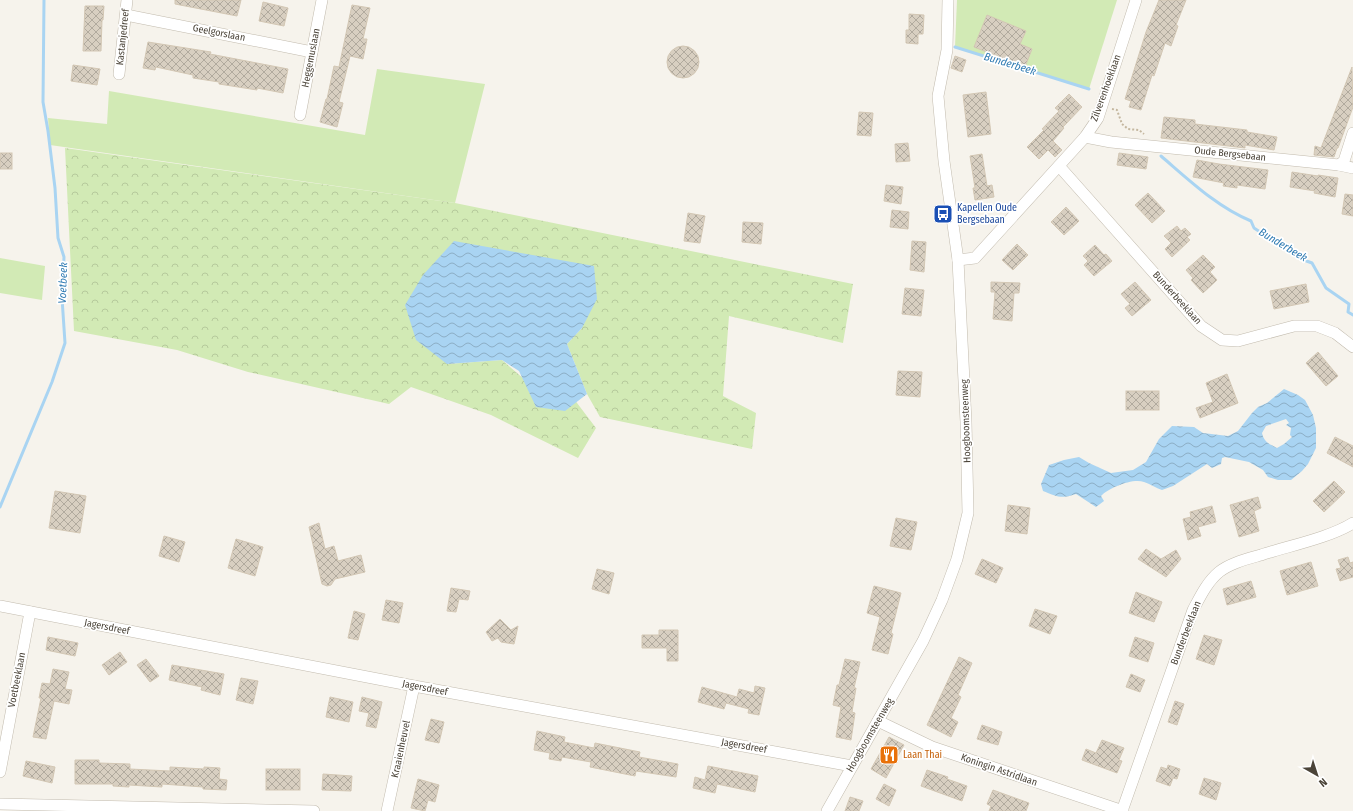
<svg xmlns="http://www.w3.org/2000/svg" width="1353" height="811" font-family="'Fira Sans Condensed',sans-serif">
<defs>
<pattern id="forest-crowns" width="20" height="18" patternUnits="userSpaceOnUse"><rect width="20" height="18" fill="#d2eab5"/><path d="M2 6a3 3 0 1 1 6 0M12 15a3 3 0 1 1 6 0" fill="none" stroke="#b6ca9c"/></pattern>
<pattern id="water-waves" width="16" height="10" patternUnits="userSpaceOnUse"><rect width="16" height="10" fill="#a9d4f2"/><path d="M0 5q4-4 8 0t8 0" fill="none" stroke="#8caec5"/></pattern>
<pattern id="building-cross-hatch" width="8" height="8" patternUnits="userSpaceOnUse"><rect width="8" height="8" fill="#d8cfc1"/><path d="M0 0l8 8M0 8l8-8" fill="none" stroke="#b1aa9e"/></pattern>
</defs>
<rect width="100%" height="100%" fill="#f6f3ec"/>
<g fill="#d2eab5">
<path d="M957 0H1117L1089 89 955 47Z"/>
<path d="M377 69 485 84 455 203 50 145 48 118 107 124 109 91 365 135Z"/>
<path d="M0 258 45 266 42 300 0 293Z"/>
</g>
<path fill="url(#forest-crowns)" d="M65 148 455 203 853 284 843 343 729 316 723 396 756 413 752 449 600 417 587 394 567 344 582 328 447 364 502 360 539 392 574 399 596 428 578 458 491 415 411 387 389 404 248 372 177 350 74 331Z"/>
<g fill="url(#water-waves)" fill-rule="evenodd">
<path d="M454 241 594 266 597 299 582 328 567 344 587 394 565 411 536 407 519 371 502 360 447 364 416 340 405 305 423 275Z"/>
<path d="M1284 389 1298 395 1305 400 1313 415 1316 428V448L1308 464 1302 471 1291 480H1278L1268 477 1263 470 1249 462 1225 457 1222 458 1221 464 1212 468 1207 464 1173 486 1162 490C1156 488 1150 484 1144 482 1132 478 1109 488 1101 496L1104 501 1096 507 1076 494C1061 499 1058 497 1043 491L1041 484 1049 465 1064 460 1079 457 1089 463 1111 473 1133 470 1146 462 1159 439 1172 426 1194 427 1203 433 1228 436 1238 431 1252 413 1258 407 1267 403ZM1286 419 1289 423 1286 425 1291 428 1290 435 1292 437 1284 444 1277 448C1269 444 1264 442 1262 433L1266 426Z"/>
</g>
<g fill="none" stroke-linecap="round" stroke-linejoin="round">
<g stroke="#a9d4f2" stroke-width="3">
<path d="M955 47 1089 89"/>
<path d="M1161 156C1189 180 1217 207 1251 221L1254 228 1289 251 1301 259 1312 263 1326 288 1349 304 1348 312 1353 315"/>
<path d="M0 507 52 382 65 343 62 298 64 257 58 238 55 188 48 131 43 102 44 0"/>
</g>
</g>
<g fill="url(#building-cross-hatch)" stroke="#d3c7b4">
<path d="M175 0H241L237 16 175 4Z"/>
<path d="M1159 0H1186L1176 25 1178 26 1171 46 1165 43 1154 76 1152 75 1141 110 1129 107 1131 101 1125 99 1146 32Z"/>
<path d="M263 2 288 8 284 26 259 21Z"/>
<path d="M352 5 370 8 363 39H367L363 59 350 56 339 102 343 103 337 127 320 122 326 99H327L334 66 339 67Z"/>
<path d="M85 6H104L103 20H102L101 51H83Z"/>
<path d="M909 14 924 15 923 34H918V44L906 43V30H909Z"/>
<path d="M987 15 1026 31 1020 44 1032 49 1025 67 974 47Z"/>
<path d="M148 42 211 52 210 54 288 69 283 93 257 88V90L219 84V82L193 78V75L156 67 155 70 143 68Z"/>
<circle cx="683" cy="62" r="16"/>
<path d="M955 56 966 60 962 72 951 68Z"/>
<path d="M73 65 100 69 97 85 71 81Z"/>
<path d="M1352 67 1353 107 1338 148H1337L1334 157 1314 155 1315 146 1321 148Z"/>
<path d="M986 92 991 134 968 137 963 95Z"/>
<path d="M1069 94 1082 107 1063 127 1064 128 1053 141 1062 150 1055 157 1048 150 1039 159 1027 147 1044 130 1042 129 1059 111 1055 108Z"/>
<path d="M859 112 873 113 871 136 857 135Z"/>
<path d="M1164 117 1195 120V124L1247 130V132L1277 137 1274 150 1245 145V148L1161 138Z"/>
<path d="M908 143 910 161 896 162 895 144Z"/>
<rect x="0" y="153" width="12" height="16"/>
<path d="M1119 153 1148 157 1146 169 1117 165Z"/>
<path d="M982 154 987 186 992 185 994 197 975 200 973 188H975L970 156Z"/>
<path d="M1197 160 1219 164 1268 170 1265 189 1237 185V188L1223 186 1224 183 1193 177Z"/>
<path d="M1292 172 1318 176V175L1338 178 1335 197 1314 193 1315 191 1290 187Z"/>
<path d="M886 185 903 187 901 204 884 201Z"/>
<path d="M1148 193 1165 211 1152 223 1135 205Z"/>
<path d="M1345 194 1353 195V216L1342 214Z"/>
<path d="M1066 207 1079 221 1064 235 1051 222Z"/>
<path d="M892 210 909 212 908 229 890 227Z"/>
<path d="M688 213 705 216 700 243 684 241Z"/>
<path d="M743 222 763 223 761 244 742 242Z"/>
<path d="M1177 226 1181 231 1185 228 1191 234 1187 237 1190 240 1172 257 1165 249 1171 243 1164 236Z"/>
<path d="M912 241 926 242 924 272 910 270Z"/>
<path d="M1017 244 1028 255 1013 270 1002 260Z"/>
<path d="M1095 245 1104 255 1106 254 1112 261 1094 276 1084 265 1088 261 1083 256Z"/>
<path d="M1203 255 1215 267 1210 272 1217 280 1203 293 1191 280 1193 278 1186 270Z"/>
<path d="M991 282 1020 283 1019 293H1014L1012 321 993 319 995 292H991Z"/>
<path d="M1135 282 1151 300 1132 316 1125 308 1130 304 1121 294Z"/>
<path d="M1306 284 1309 302 1274 309 1270 291Z"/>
<path d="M905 288 924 290 921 316 902 314Z"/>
<path d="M1318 352 1338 376 1326 386 1306 363Z"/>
<path d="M898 371 922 372 920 397 896 395Z"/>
<path d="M1227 374 1238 403 1200 418 1196 408 1213 402 1206 383Z"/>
<rect x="1126" y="391" width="33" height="19"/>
<path d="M1335 437 1353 446V467L1327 453Z"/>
<path d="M1334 481 1345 492 1324 512 1313 501Z"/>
<path d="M55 491 86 496 80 533 49 528Z"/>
<path d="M1258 497 1261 508 1254 511 1259 531 1239 537 1230 505Z"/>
<path d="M1008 505 1030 508 1027 534 1005 531Z"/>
<path d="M1212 506 1216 522 1198 527 1201 536 1188 540 1183 519 1191 517 1190 512Z"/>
<path d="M896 518 917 522 911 550 890 546Z"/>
<path d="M319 523 325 549 334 546 338 561 361 555 365 572 335 579 331 585 327 586 322 584 309 527Z"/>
<path d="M164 536 185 542 179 562 159 556Z"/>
<path d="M236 539 263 547 255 576 228 568Z"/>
<path d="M1146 549 1161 559 1176 550 1181 559 1166 577 1138 559Z"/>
<path d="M1348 557 1350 563 1353 562V577L1340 581 1336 569 1341 568 1338 560Z"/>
<path d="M982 559 1003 568 996 583 975 574Z"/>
<path d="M1311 562 1318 586 1287 595 1280 571Z"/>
<path d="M597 569 614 573 609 594 592 589Z"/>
<path d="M1251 581 1256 597 1227 605 1223 589Z"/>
<path d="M874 586 901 593 891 633 893 634 888 654 872 650 880 617 867 613Z"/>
<path d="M451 588 470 591 468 600 459 599 456 612 447 611Z"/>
<path d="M1136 592 1162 602 1154 622 1129 613Z"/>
<path d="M386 600 403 603 399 623 382 620Z"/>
<path d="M1035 609 1057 616 1050 634 1029 626Z"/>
<path d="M354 611 365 614 358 640 348 638Z"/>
<path d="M500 619 511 630 518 626 514 644 501 642 498 638 492 641 486 632Z"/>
<path d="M659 630H678V661H667V648H642V635H659Z"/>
<path d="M1204 635 1222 640 1214 665 1196 659Z"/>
<path d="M48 637 78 643 75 656 46 650Z"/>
<path d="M1135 637 1154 643 1148 662 1129 656Z"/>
<path d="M120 652 127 662 109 675 102 665Z"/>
<path d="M959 657 972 663 958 695 961 697 951 718 958 722 951 737 927 725Z"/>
<path d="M146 659 159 676 150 682 137 665Z"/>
<path d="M845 659 860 662 854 688H856L852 712 855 713 851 740 836 737 841 707 833 705 837 685H839Z"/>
<path d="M172 665 224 674 220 695 201 690 202 687 169 680Z"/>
<path d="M53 669 69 672 65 689 72 690 69 704 54 701 46 739 33 737 41 698H39L42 683 50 684Z"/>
<path d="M1131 674 1145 680 1140 692 1126 687Z"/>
<path d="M241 678 258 681 253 704 236 700Z"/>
<path d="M755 686 765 688 759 715 748 713 749 709 726 703 724 709 698 702 702 687 737 697 739 689 754 693Z"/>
<path d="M330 697 353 702 349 722 326 717Z"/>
<path d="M362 697 382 702 376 728 366 726 369 713 359 711Z"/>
<path d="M1175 701 1184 704 1177 725 1168 722Z"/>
<path d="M431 719 444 722 439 743 425 740Z"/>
<path d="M982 725 1002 732 998 745 977 739Z"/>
<path d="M537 731 565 737 564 742 594 748 595 743 640 752 639 757 678 764 676 777 636 771 635 776 590 767 591 762 562 757 561 761 549 759 550 753 534 750Z"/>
<path d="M889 737 904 745 886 778 871 769Z"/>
<path d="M1102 740 1124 748 1119 760 1122 761 1117 773 1082 760 1086 749 1096 753Z"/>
<path d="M75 760H99V763L130 764V769L170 771V767L204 769V767L220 768 219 779 227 780 226 790 203 789V787L162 784V787L129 785V787L113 786V784H75Z"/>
<path d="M26 761 55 767 52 783 23 776Z"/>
<path d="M1168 765 1180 769 1177 779 1173 778 1170 786 1156 781 1161 767 1167 769Z"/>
<path d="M708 766 758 776 755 792 717 784 715 793 693 788 695 777 705 780Z"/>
<rect x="266" y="769" width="34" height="21"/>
<path d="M927 770 948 777 947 779 967 786 962 801 921 786Z"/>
<path d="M323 774 352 776 351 791 322 790Z"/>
<path d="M1204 778 1221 783 1216 800 1199 794Z"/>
<path d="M418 779 439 785 435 802 428 800 425 811 411 808Z"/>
<path d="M884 784 896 790 889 806 876 799Z"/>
<path d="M993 790 1029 803 1026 811H989L991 806 987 804Z"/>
<path d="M850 797 863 801 859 811H845Z"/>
</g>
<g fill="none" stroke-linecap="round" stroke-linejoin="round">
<g stroke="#c2bbae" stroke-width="12">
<g id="minor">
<path d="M126 15 312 52"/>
<path d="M119 74 127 0"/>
<path d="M300 115 322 0"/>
<path d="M1085 137 1111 142 1339 165 1353 168"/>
<path d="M1339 165 1344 161 1353 133"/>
<path d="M1059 166 1201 326 1222 340 1238 341 1294 326H1317L1335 333 1353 347"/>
<path d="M958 260 975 258 1085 137 1098 118 1136 0"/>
<path d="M0 606 414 686 852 766"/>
<path d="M878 721 932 747 1123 811"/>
<path d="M0 772 30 612"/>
<path d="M0 804 314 811"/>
<path d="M387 811 414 686"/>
<path d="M827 811 923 641 942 600 957 559 968 513 966 422 958 260 944 161 938 96 947 50 948 0"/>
<path d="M1122 811 1193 610C1200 597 1207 582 1219 572 1230 563 1247 559 1261 555 1288 546 1329 538 1353 523"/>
</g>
</g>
<path stroke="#c4b79f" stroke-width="2" stroke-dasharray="2 2" stroke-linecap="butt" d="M1112 109 1117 110 1122 124 1128 129 1139 130 1144 134"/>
<use href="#minor" stroke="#fff" stroke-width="11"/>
</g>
<defs>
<g id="bus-square" transform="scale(1)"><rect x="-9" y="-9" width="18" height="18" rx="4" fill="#1a4fb4" stroke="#fff"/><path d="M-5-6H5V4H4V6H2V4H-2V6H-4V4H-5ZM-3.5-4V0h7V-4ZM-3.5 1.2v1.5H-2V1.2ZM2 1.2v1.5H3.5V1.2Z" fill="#fff"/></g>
<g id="restaurant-square" transform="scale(1)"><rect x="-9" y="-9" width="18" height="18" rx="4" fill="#e8710a" stroke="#fff"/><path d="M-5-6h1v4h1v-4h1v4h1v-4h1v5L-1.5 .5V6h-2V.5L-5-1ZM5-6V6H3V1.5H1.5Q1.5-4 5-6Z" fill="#fff"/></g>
</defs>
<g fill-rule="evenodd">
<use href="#bus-square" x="943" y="214"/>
<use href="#restaurant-square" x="889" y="755"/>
</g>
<g text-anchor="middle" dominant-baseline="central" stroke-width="3.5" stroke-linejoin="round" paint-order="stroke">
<g font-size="10" fill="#4b4439" stroke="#fff">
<text transform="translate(219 33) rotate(11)">Geelgorslaan</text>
<text transform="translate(123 37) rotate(-84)">Kastanjedreef</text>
<text transform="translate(311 58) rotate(-79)">Heggemuslaan</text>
<text transform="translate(1106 88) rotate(-70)">Zilverenhoeklaan</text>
<text transform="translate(1230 154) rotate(6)">Oude Bergsebaan</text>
<text transform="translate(1177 298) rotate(48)">Bunderbeeklaan</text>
<text transform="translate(966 421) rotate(-92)">Hoogboomsteenweg</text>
<text transform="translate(107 627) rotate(11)">Jagersdreef</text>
<text transform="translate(1186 633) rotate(-69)">Bunderbeeklaan</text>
<text transform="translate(17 680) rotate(-79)">Voetbeeklaan</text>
<text transform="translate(425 688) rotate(11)">Jagersdreef</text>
<text transform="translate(870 735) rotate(-60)">Hoogboomsteenweg</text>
<text transform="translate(744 746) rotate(10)">Jagersdreef</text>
<text transform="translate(401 749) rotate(-78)">Kraaienheuvel</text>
<text transform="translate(999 770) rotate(19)">Koningin Astridlaan</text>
</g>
<g font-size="10" fill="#164399" stroke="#fff" text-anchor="start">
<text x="957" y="208">Kapellen Oude<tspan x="957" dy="12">Bergsebaan</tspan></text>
</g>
<g font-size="10" fill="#c56008" stroke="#fff" text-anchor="start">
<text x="903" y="755">Laan Thai</text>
</g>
<g font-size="11" font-style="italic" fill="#2e7ab2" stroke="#fff">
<text transform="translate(1010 64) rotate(17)">Bunderbeek</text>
<text transform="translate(1283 245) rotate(31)">Bunderbeek</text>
<text transform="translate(63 283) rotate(-88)">Voetbeek</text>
</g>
</g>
<g transform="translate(1317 775) rotate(141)" stroke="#ffffff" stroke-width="3" paint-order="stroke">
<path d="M0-3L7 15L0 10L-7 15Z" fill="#4b4439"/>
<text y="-6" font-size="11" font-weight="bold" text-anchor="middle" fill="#4b4439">N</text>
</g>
</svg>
